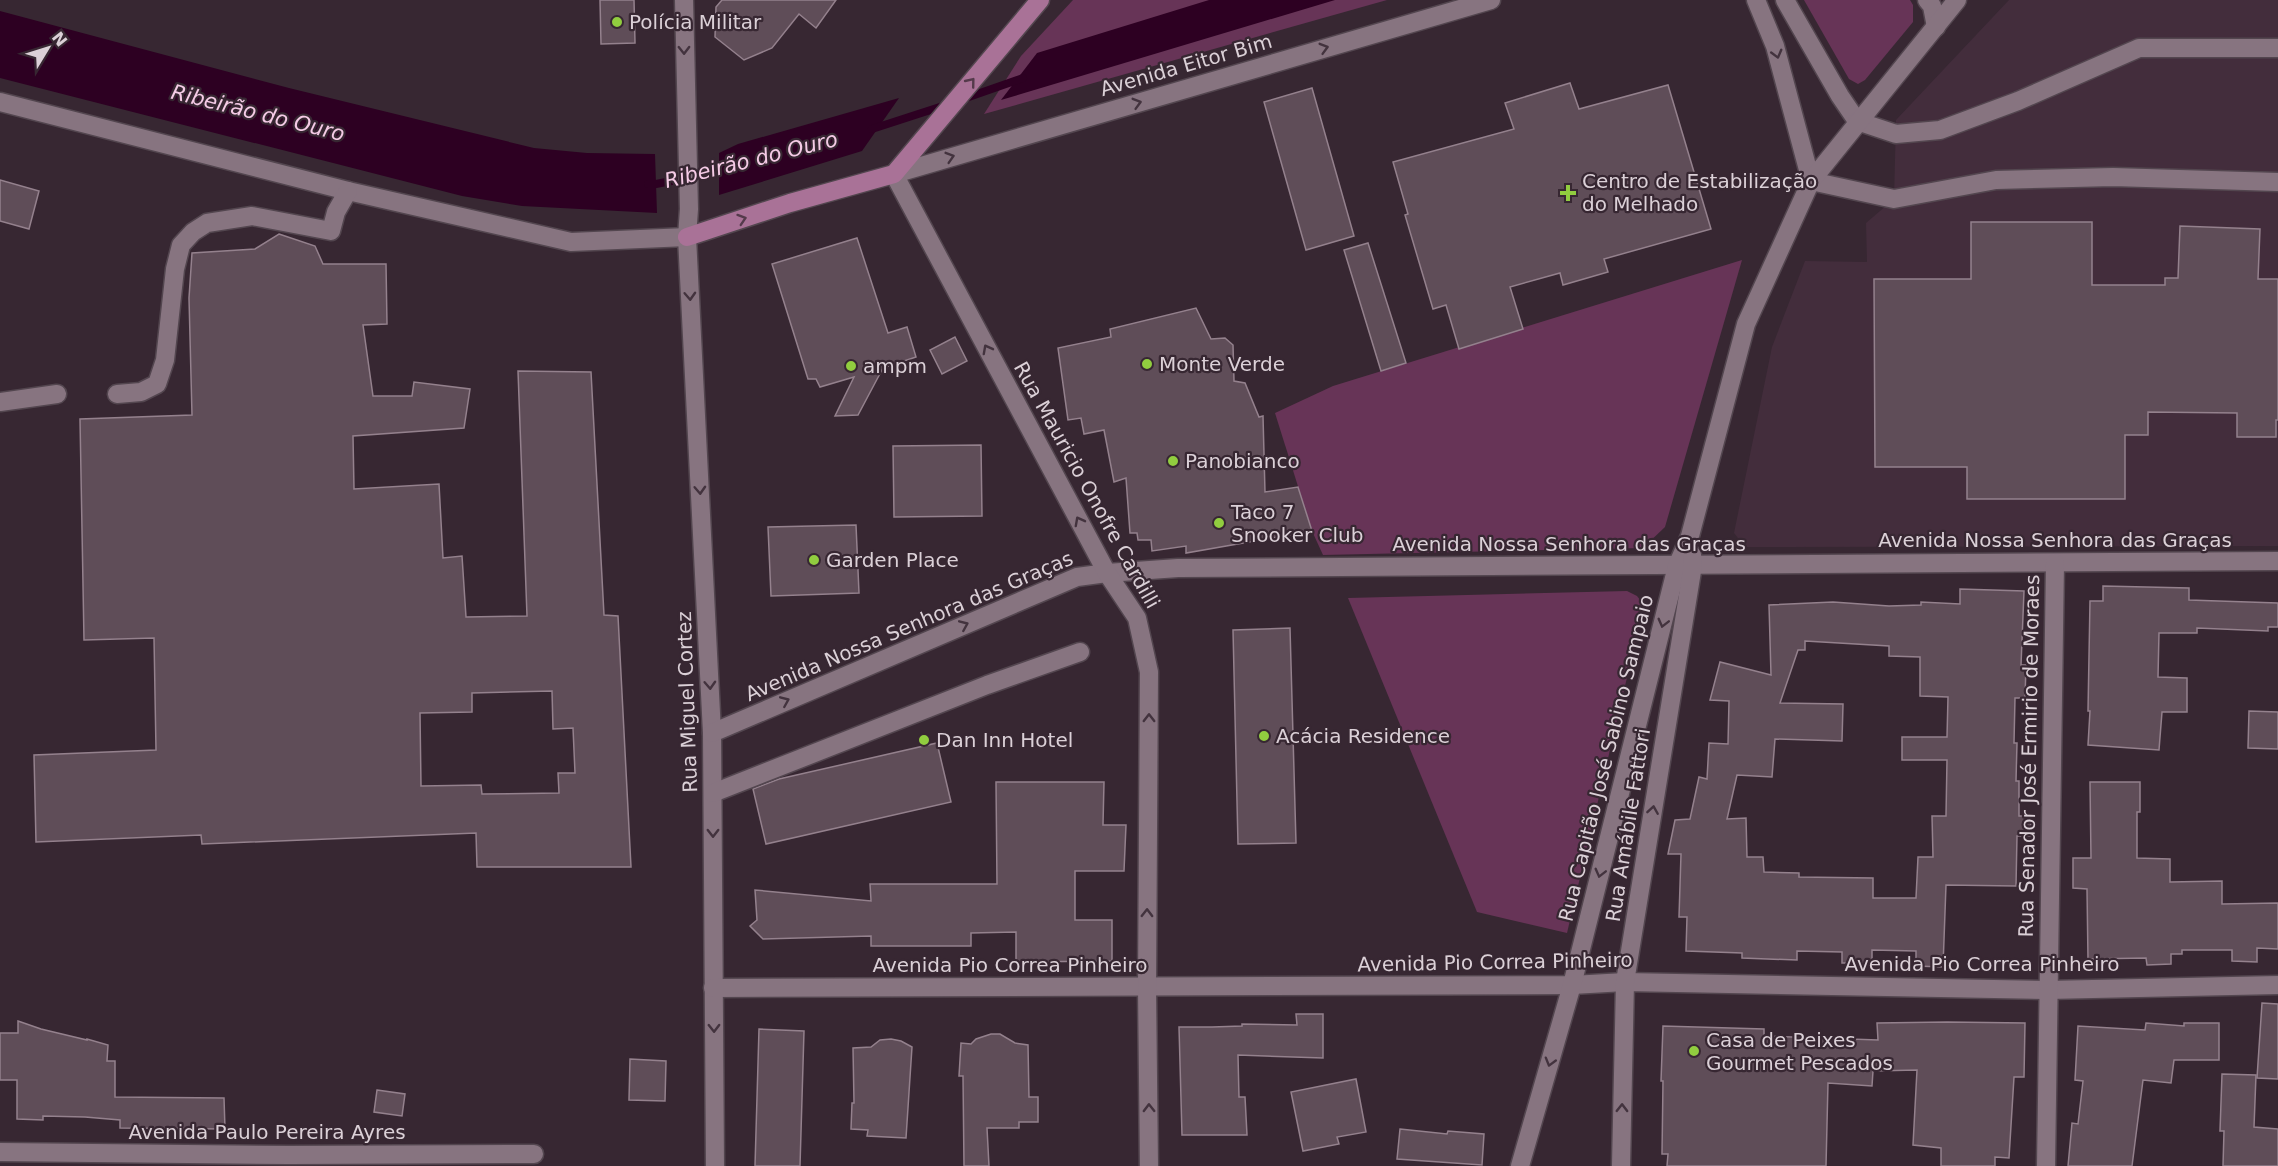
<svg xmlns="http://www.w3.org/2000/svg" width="2278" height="1166" font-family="'DejaVu Sans',sans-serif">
<rect width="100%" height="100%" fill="#372732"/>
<path fill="#432d3c" d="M2009 0H2278V546L1745 547 1734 533 1772 347 1805 261 1867 262 1866 223 1894 199 1896 120Z"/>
<g fill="#673457">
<path d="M1073 0H1387L984 114 1021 56Z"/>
<path d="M1804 0H1910L1913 5V22L1865 80 1858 84 1849 79Z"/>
<path d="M1742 260 1665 527 1643 548 1323 555 1312 531 1275 413 1333 386Z"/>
<path d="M1627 591 1637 596 1644 605 1567 933 1477 912 1348 598Z"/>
</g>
<g fill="#2d0022">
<path d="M1209 0H1335L1001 100 1037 53Z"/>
<path d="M0 11 289 88 534 148 587 153 655 154 657 213 522 206 462 196 0 78Z"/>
<path d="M899 98 862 151 719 195V153L738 144Z"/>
</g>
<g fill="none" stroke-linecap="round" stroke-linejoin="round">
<g stroke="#2d0022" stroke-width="8">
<path d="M963 99 1023 78"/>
<path d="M872 129 946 105"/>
<path d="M648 184H656L728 170"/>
</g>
</g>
<g fill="#5f4d58" stroke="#94818d" stroke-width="1.5" fill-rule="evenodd">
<path d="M600 0H634L635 43 601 44Z"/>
<path d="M722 0H836L816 28 799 14 772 48 744 60 715 37 716 7Z"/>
<path d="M1570 83 1579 109 1668 85 1711 229 1604 259 1608 272 1563 285 1560 273 1510 287 1523 329 1459 349 1446 305 1433 309 1405 215 1408 214 1393 162 1514 129 1505 103Z"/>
<path d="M1312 88 1354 236 1306 250 1264 102Z"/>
<path d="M0 180 39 191 29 229 0 221Z"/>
<path d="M1971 222H2092V285H2165V278H2178L2180 226 2260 229 2258 279H2278V420H2276V437H2237V413L2148 412V435H2125V499H1967V467H1875L1874 279H1971Z"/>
<path d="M279 234 315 246 323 264H386L387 324 363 325 373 396H412L414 382 470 389 464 428 353 436 354 489 439 484 443 558 462 556 466 617 527 616 518 371 591 372 604 615 618 616 631 867H477L476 833 202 844 201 835 36 842 34 755 156 750 154 638 84 640 80 419 192 415 189 298 192 253 255 249ZM552 691 553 729 573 728 575 773H558L559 793 482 794 481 785 421 786 420 713 472 712V693Z"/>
<path d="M857 238 888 333 907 327 916 357 883 368 858 415 835 416 854 377 820 387 816 379H808L772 264Z"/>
<path d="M1368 243 1406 363 1381 371 1344 250Z"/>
<path d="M1196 308 1211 339 1225 338 1233 345 1234 381 1245 383 1259 417 1263 416 1265 492 1298 487 1312 531 1186 553V546L1152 551 1151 540H1138L1137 533H1130L1126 478 1114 482 1104 430 1084 434 1081 418 1068 420 1058 348 1111 337 1110 329Z"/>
<path d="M955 337 967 361 942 374 930 350Z"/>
<path d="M981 445 982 516 894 517 893 446Z"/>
<path d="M856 525 859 593 771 596 768 527Z"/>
<path d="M2103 586 2189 588V600L2278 603V627H2268V631L2197 628V633H2159L2158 677 2187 678V712H2162L2159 750 2088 745 2090 711H2088L2090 601H2103Z"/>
<path d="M1960 589 2024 591 2021 665H2026L2025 698H2015L2014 743H2017L2016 781H2019V816H2031V836H2017L2016 886 1946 885 1943 967 1916 966V951L1872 950V963H1842V952L1797 951V960L1742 958V953L1686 951 1687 917H1679L1681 854H1668L1675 820 1690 819 1699 777 1707 779 1709 743 1728 744 1729 701 1710 700 1720 662 1771 675 1769 605 1833 602 1889 606 1921 605V602L1960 604ZM1805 641 1889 646V656L1920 657V696L1948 697 1947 737H1902V760H1947L1946 816H1932L1933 857H1918L1916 898H1873V878L1799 877V873L1764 872 1763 857H1747L1746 818 1727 819 1737 775 1772 777 1775 739 1842 741 1843 704 1780 703 1798 650H1805Z"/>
<path d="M1290 628 1296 843 1238 844 1233 630Z"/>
<path d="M2249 711 2278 712V749L2248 748Z"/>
<path d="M937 743 951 802 766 844 753 789 779 779Z"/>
<path d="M996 782H1104L1103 825H1126L1124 871H1075V920H1112V961L1016 962V932L971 933V946H871V936L763 939 750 926 757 920 755 890 871 901 870 884H997Z"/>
<path d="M2090 782H2140V812H2137V858L2170 859V882L2222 881V904L2278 903V949L2257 948V962L2232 961V950H2182V954H2171V964L2147 965 2146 958 2088 959 2087 889 2073 888V858H2091Z"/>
<path d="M2262 1003 2278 1004V1079L2257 1078Z"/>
<path d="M1296 1014H1323V1058L1238 1055 1239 1097H1245L1247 1135H1182L1179 1027H1212L1242 1026V1024L1297 1025Z"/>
<path d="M18 1021 41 1029 87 1040V1039L108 1045 107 1061H115V1097L224 1098 225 1129 120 1128V1120L85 1117 43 1116V1120L17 1119V1080H0V1033H18Z"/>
<path d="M1947 1022 2025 1023 2024 1077H2014L2009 1158 1995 1157V1166H1941V1148L1913 1145 1917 1070 1873 1071 1872 1086 1828 1083 1826 1166H1667L1668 1154H1662L1663 1081H1661L1663 1026 1764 1029V1036L1878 1040 1877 1023Z"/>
<path d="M2146 1023 2184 1026V1023H2219V1060H2174L2171 1083 2143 1080 2132 1166H2068L2072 1123 2078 1124 2083 1081 2075 1080 2078 1026 2145 1030Z"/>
<path d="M759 1029 804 1031 800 1166H755Z"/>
<path d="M991 1034H1000L1015 1043 1028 1045 1029 1097H1038V1122H1019V1128H987L989 1166H964L963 1076H959L961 1043 971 1044 976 1039Z"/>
<path d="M891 1039 901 1041 912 1047 906 1138 867 1136 868 1130 851 1129 852 1103H854L853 1048 871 1047 880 1040Z"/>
<path d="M630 1059 666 1061 665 1101 629 1100Z"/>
<path d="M2222 1074 2256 1075 2254 1127 2278 1129V1166H2223L2224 1131H2220Z"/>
<path d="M1356 1079 1366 1132 1337 1137 1339 1144 1303 1151 1291 1092Z"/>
<path d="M377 1090 405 1094 402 1116 374 1112Z"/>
<path d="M1400 1129 1447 1134 1448 1131 1484 1134 1482 1165 1397 1159Z"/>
</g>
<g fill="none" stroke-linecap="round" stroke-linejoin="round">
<g stroke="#53464f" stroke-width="21">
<g id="minor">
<path d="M684 0 689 209 687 237 712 733 715 1166"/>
<path d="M1756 0 1775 46 1811 181"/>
<path d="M1785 0 1840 96 1857 121"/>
<path d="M1927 0 1932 6 1936 27"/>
<path d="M0 102 348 191 571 242 687 237"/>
<path d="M1857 121 1896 134 1940 130 2018 101 2139 48H2278"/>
<path d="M1811 181 1894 199 1996 180 2113 177 2278 182"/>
<path d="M117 394 141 392 157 384 165 360 175 269 181 245 193 232 207 223 252 216 331 231 336 212 348 191"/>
<path d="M0 402 57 394"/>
<path d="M712 733 1077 577 1107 573 1178 568 2278 561"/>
<path d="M713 793 987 685 1080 652"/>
<path d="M713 988 1572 985 1625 982 2047 990 2278 985"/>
<path d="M0 1152 289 1155 534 1154"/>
<path d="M1149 1166 1147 988 1149 672 1137 618 1107 573 894 174 1491 0"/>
<path d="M1520 1166 1572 985 1677 566 1690 536 1746 324 1811 181 1957 0"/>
<path d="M1621 1166 1625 982 1693 565 1692 555"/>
<path d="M2046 1166 2055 563"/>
</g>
</g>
<g stroke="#53464f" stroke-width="21">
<path id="major" d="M687 237 790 203 894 174 1040 0"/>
</g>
<use href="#minor" stroke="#877480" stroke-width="18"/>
<use href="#major" stroke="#a97297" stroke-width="18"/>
</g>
<defs><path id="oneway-chevron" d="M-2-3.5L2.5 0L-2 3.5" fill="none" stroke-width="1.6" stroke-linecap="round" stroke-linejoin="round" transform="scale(1.5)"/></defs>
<g stroke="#43333e">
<use href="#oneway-chevron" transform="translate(1324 48) rotate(-16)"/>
<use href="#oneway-chevron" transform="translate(684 50) rotate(89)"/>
<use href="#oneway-chevron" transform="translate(1777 54) rotate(75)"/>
<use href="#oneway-chevron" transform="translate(1137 103) rotate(-16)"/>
<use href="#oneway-chevron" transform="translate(950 157) rotate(-17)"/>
<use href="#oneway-chevron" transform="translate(690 296) rotate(87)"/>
<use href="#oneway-chevron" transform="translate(987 349) rotate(-118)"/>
<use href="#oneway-chevron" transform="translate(700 490) rotate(87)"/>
<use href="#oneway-chevron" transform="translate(1079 521) rotate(-118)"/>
<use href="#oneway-chevron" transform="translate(1663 623) rotate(104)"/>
<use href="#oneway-chevron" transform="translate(964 625) rotate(-23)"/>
<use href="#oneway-chevron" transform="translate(710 685) rotate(87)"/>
<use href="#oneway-chevron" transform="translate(785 701) rotate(-23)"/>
<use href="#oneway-chevron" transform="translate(1149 718) rotate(-90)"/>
<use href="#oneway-chevron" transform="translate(1653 810) rotate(-81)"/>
<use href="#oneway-chevron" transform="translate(713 833) rotate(90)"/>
<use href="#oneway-chevron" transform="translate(1600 873) rotate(104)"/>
<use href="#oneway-chevron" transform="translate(1147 913) rotate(-89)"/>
<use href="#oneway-chevron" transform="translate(714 1028) rotate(89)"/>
<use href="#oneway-chevron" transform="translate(1550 1062) rotate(106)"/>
<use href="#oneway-chevron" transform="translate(1149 1108) rotate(-91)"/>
<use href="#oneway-chevron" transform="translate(1622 1108) rotate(-89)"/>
</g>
<g stroke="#543a4b">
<use href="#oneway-chevron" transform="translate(971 82) rotate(-51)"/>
<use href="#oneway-chevron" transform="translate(742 219) rotate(-18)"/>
</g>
<g fill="#91cd3f" stroke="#372732" stroke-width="2">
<circle cx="617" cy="22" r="6"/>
<path d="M1565 184h6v6h6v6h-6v6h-6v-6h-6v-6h6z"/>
<circle cx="1147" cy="364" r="6"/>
<circle cx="851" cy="366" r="6"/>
<circle cx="1173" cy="461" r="6"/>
<circle cx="1219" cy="523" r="6"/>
<circle cx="814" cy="560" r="6"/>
<circle cx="1264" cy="736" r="6"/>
<circle cx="924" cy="740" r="6"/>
<circle cx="1694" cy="1051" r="6"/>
</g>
<g text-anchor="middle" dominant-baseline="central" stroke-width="4.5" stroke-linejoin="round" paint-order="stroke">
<g font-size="20" fill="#dbd0d7" stroke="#372732" text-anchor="start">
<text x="629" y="22">Polícia Militar</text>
<text x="1582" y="181">Centro de Estabilização<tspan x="1582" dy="23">do Melhado</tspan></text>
<text x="1159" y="364">Monte Verde</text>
<text x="863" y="366">ampm</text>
<text x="1185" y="461">Panobianco</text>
<text x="1231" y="512">Taco 7<tspan x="1231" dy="23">Snooker Club</tspan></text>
<text x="826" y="560">Garden Place</text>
<text x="1276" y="736">Acácia Residence</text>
<text x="936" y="740">Dan Inn Hotel</text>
<text x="1706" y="1040">Casa de Peixes<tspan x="1706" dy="23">Gourmet Pescados</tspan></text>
</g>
<g font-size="20" fill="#dbd0d7" stroke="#372732">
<text transform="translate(1186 65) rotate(-16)">Avenida Eitor Bim</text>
<text transform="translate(1087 485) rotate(61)">Rua Mauricio Onofre Cardilli</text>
<text x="2055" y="540">Avenida Nossa Senhora das Graças</text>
<text x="1569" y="544">Avenida Nossa Senhora das Graças</text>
<text transform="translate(909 626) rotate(-23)">Avenida Nossa Senhora das Graças</text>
<text transform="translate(687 702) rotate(-92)">Rua Miguel Cortez</text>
<text transform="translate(2029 756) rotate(-89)">Rua Senador José Ermirio de Moraes</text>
<text transform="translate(1606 758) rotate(-76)">Rua Capitão José Sabino Sampaio</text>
<text transform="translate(1628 825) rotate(-81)">Rua Amábile Fattori</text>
<text transform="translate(1495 962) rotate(-1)">Avenida Pio Correa Pinheiro</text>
<text x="1982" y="964">Avenida Pio Correa Pinheiro</text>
<text x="1010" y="965">Avenida Pio Correa Pinheiro</text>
<text x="267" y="1132">Avenida Paulo Pereira Ayres</text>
</g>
<g font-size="21" font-style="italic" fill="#f5cbe6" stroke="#372732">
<text transform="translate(258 113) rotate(14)">Ribeirão do Ouro</text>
<text transform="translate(751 160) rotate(-14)">Ribeirão do Ouro</text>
</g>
</g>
<g transform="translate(48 48) rotate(52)" stroke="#372732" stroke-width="4.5" paint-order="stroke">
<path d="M0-4.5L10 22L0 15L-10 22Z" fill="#dbd0d7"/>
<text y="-9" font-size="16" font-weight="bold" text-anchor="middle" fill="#dbd0d7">N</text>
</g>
</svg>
